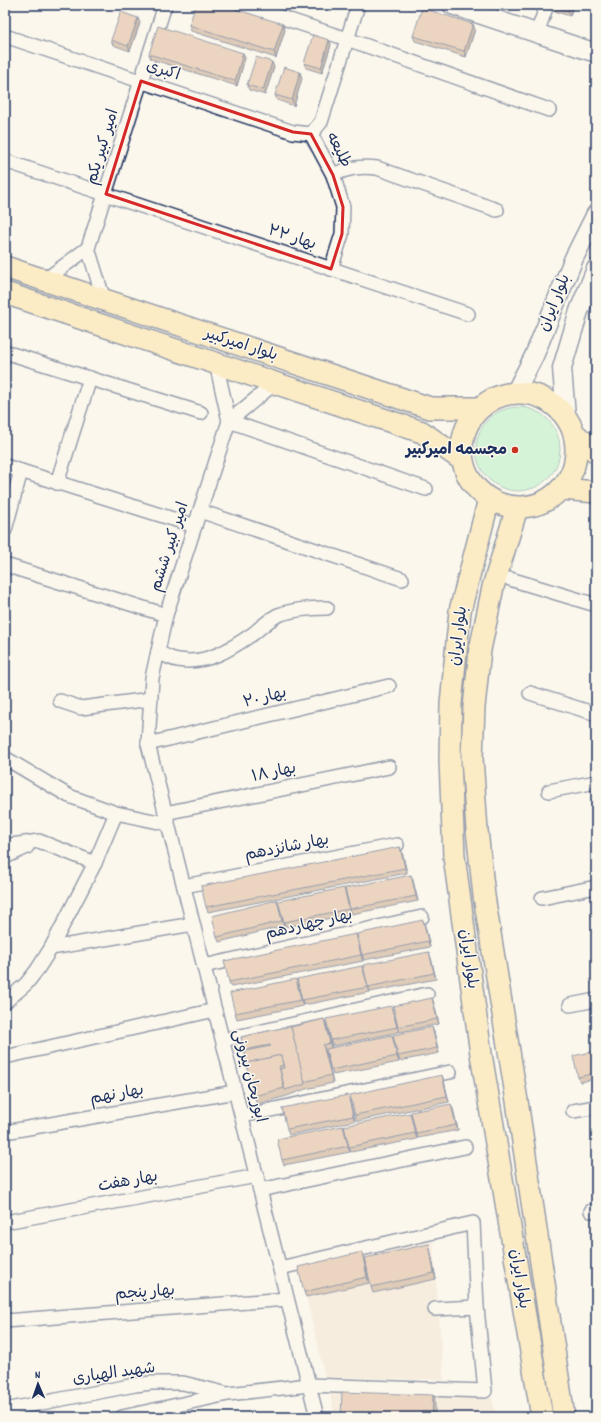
<svg xmlns="http://www.w3.org/2000/svg" width="601" height="1422" font-family="Dekko,'Playpen Sans Arabic',sans-serif">
<rect width="100%" height="100%" fill="#fbf7ec"/>
<filter id="ink" filterUnits="userSpaceOnUse"><feTurbulence type="fractalNoise" baseFrequency=".025" numOctaves="2"/><feDisplacementMap in="SourceGraphic" scale="8" xChannelSelector="R" yChannelSelector="G"/><feConvolveMatrix kernelMatrix="1 2 1 2 8 2 1 2 1" color-interpolation-filters="sRGB"/></filter>
<g filter="url(#ink)">
<g fill="#f1e0cf">
<path d="M433 1241 444 1380 325 1377 300 1272Z"/>
<path d="M329 1391 492 1398 497 1417H335Z"/>
</g>
<circle fill="#a6efbd" stroke="#608f8e" cx="518" cy="449" r="42"/>
<g fill="none" stroke-linecap="round" stroke-linejoin="round">
<g stroke="#1b2f5e" stroke-width="16">
<g id="street">
<path d="M244 5 347 39 549 110"/>
<path d="M537 33 547 5"/>
<path d="M5 36 293 132 311 134"/>
<path d="M311 134 333 175 343 207 342 234 331 269"/>
<path d="M311 134 321 122 358 5"/>
<path d="M5 161 468 314"/>
<path d="M333 175C348 168 360 166 377 168L497 210"/>
<path d="M45 280 88 248"/>
<path d="M104 300 88 248 165 5"/>
<path d="M5 352 201 413"/>
<path d="M216 363 229 421 166 615 152 678 148 744 317 1417"/>
<path d="M229 421 426 489"/>
<path d="M229 421 275 383"/>
<path d="M5 466 195 526"/>
<path d="M57 483 90 378"/>
<path d="M200 511 402 579"/>
<path d="M5 530 21 471"/>
<path d="M5 565 166 615"/>
<path d="M510 579 596 605"/>
<path d="M158 652C164 655 171 659 178 660 207 665 231 649 254 633 261 627 270 619 278 615 294 609 311 608 327 608"/>
<path d="M530 693 596 714"/>
<path d="M60 701 81 708 151 699"/>
<path d="M148 744 389 686"/>
<path d="M5 758 69 796 116 813 168 824"/>
<path d="M549 791 596 782"/>
<path d="M165 813 389 767"/>
<path d="M5 846 39 841 95 863"/>
<path d="M5 857 27 847"/>
<path d="M184 886 397 845"/>
<path d="M542 898 596 887"/>
<path d="M51 948 193 924"/>
<path d="M204 966 422 917"/>
<path d="M5 1002 26 984 37 970 51 948 95 863 116 813"/>
<path d="M570 1005 596 1000"/>
<path d="M223 1040 427 994"/>
<path d="M5 1057 215 1010"/>
<path d="M573 1111 596 1107"/>
<path d="M242 1116 450 1072"/>
<path d="M5 1132 235 1092"/>
<path d="M260 1190 465 1147"/>
<path d="M591 1211 596 1210"/>
<path d="M5 1222 257 1176"/>
<path d="M435 1309 477 1307"/>
<path d="M5 1321 287 1299"/>
<path d="M5 1410 135 1385 151 1383H183L224 1393"/>
<path d="M122 1417 228 1394 309 1385 485 1391 477 1307 473 1223 280 1268"/>
</g>
</g>
<g stroke="#1b2f5e" stroke-width="21">
<g id="secondary">
<path d="M452 5 596 53"/>
<path d="M515 393 534 356 574 258 596 214"/>
<path d="M566 416 562 368 579 311 596 269"/>
</g>
</g>
<g stroke="#1b2f5e" stroke-width="24">
<g id="primary">
<path d="M5 267 430 408H480"/>
<path d="M5 293 422 432 462 460"/>
<circle cx="519" cy="450" r="57"/>
<path d="M575 434 596 452"/>
<path d="M562 489 596 492"/>
<path d="M489 499 460 611 451 704 450 760 454 856 481 1054 542 1417"/>
<path d="M517 508 493 587 480 650 474 707 472 758 477 830 484 896 517 1101 564 1417"/>
</g>
</g>
<use href="#street" stroke="#fbf7ec" stroke-width="13"/>
<use href="#secondary" stroke="#fbf7ec" stroke-width="18"/>
<use href="#primary" stroke="#fdde96" stroke-width="21"/>
</g>
<g fill="#bb9478" stroke="#1b2f5e">
<path d="M551 5H573L570 16 553 11Z"/>
<path d="M140 23 130 51 113 45 111 40Z"/>
<path d="M189 25 285 30 276 58 191 31Z"/>
<path d="M475 29 466 57 415 41 413 36Z"/>
<path d="M329 40 331 45 322 73 306 68 304 63Z"/>
<path d="M243 53 245 58 237 86 151 59 149 54Z"/>
<path d="M274 67 265 95 249 90 247 85Z"/>
<path d="M302 78 294 106 277 100 275 95Z"/>
<path d="M400 847 402 852 407 873 208 912 206 907Z"/>
<path d="M411 875 418 901 352 914 350 909Z"/>
<path d="M344 888 351 914 286 927 284 922Z"/>
<path d="M277 900 284 926 219 942 217 937Z"/>
<path d="M425 926 430 947 364 960 362 955Z"/>
<path d="M356 934 363 961 231 987 229 982Z"/>
<path d="M431 958 436 979 370 992 368 987Z"/>
<path d="M362 966 370 992 304 1005 302 1000Z"/>
<path d="M298 985 303 1006 237 1019 235 1013Z"/>
<path d="M432 998 439 1024 400 1032 398 1027Z"/>
<path d="M391 1006 399 1032 333 1046 331 1040Z"/>
<path d="M324 1019 327 1027 332 1048 394 1041 399 1062 333 1075 327 1053H326L333 1083 306 1089 287 1096 257 1104 254 1096 241 1037 291 1026Z"/>
<path d="M434 1032 439 1053 400 1061 398 1056Z"/>
<path d="M596 1051V1079L580 1082 578 1077Z"/>
<path d="M444 1081 449 1102 357 1121 355 1115Z"/>
<path d="M350 1101 355 1121 289 1135 287 1129Z"/>
<path d="M453 1109 458 1130 418 1138 416 1133Z"/>
<path d="M412 1118 417 1139 351 1152 349 1147Z"/>
<path d="M343 1126 350 1152 284 1165 282 1160Z"/>
<path d="M429 1244 436 1279 373 1293 371 1287Z"/>
<path d="M362 1252 364 1257 369 1283 306 1297 304 1292Z"/>
</g>
<g fill="#997861" stroke="#1b2f5e">
<path d="M570 5H573L570 16 568 11Z"/>
<path d="M138 18 140 23 130 51 128 46Z"/>
<path d="M283 24 285 30 276 58 274 52Z"/>
<path d="M473 24 475 29 466 57 464 51Z"/>
<path d="M329 40 331 45 322 73 321 68Z"/>
<path d="M243 53 245 58 237 86 235 81Z"/>
<path d="M272 62 274 67 265 95 263 90Z"/>
<path d="M300 72 302 78 294 106 292 100Z"/>
<path d="M400 847 402 852 407 873 405 868Z"/>
<path d="M411 875 413 880 418 901 416 896Z"/>
<path d="M344 888 346 893 351 914 349 909Z"/>
<path d="M277 900 279 905 284 926 282 921Z"/>
<path d="M423 920 425 926 430 947 428 941Z"/>
<path d="M356 934 358 940 363 961 361 955Z"/>
<path d="M429 952 431 958 436 979 434 973Z"/>
<path d="M362 966 364 971 370 992 368 987Z"/>
<path d="M296 979 298 985 303 1006 301 1000Z"/>
<path d="M432 998 434 1003 439 1024 437 1019Z"/>
<path d="M391 1006 393 1012 399 1032 397 1027Z"/>
<path d="M324 1019 327 1027 332 1051Z"/>
<path d="M432 1027 434 1032 439 1053 437 1048Z"/>
<path d="M392 1035 394 1041 399 1062 397 1056Z"/>
<path d="M323 1045 326 1053 333 1083 331 1075Z"/>
<path d="M442 1075 444 1081 449 1102 447 1096Z"/>
<path d="M348 1095 350 1101 355 1121 353 1116Z"/>
<path d="M451 1104 453 1109 458 1130 456 1125Z"/>
<path d="M410 1113 412 1118 417 1139 415 1133Z"/>
<path d="M343 1126 345 1131 350 1152 348 1146Z"/>
<path d="M429 1244 436 1279 434 1273Z"/>
<path d="M362 1252 364 1257 369 1283 367 1277Z"/>
<path d="M433 1395 435 1400V1417H432Z"/>
</g>
<g fill="#daac8b" stroke="#1b2f5e">
<path d="M196 5H222L283 24 274 52 189 25Z"/>
<path d="M551 5H570L568 11 551 6Z"/>
<path d="M422 8 473 24 464 51 413 36Z"/>
<path d="M121 12 138 18 128 46 111 40Z"/>
<path d="M158 26 243 53 235 81 149 54Z"/>
<path d="M313 35 329 40 321 68 304 63Z"/>
<path d="M256 57 272 62 263 90 247 85Z"/>
<path d="M284 67 300 72 292 100 275 95Z"/>
<path d="M400 847 405 868 206 907 201 886Z"/>
<path d="M411 875 416 896 350 909 345 888Z"/>
<path d="M344 888 349 909 284 922 278 901Z"/>
<path d="M277 900 282 921 217 937 212 916Z"/>
<path d="M423 920 428 941 362 955 357 934Z"/>
<path d="M356 934 361 955 229 982 224 961Z"/>
<path d="M429 952 434 973 368 987 363 965Z"/>
<path d="M362 966 368 987 302 1000 297 979Z"/>
<path d="M296 979 301 1000 235 1013 230 993Z"/>
<path d="M432 998 437 1019 398 1027 393 1006Z"/>
<path d="M391 1006 397 1027 331 1040 326 1019Z"/>
<path d="M324 1019 330 1043 323 1045 331 1075 304 1082 291 1027Z"/>
<path d="M291 1026V1027L305 1084 285 1090 280 1069 284 1068 281 1055 247 1063 245 1051 271 1046 270 1045 244 1050 241 1037Z"/>
<path d="M432 1027 437 1048 398 1056 393 1035Z"/>
<path d="M392 1035 397 1056 331 1070 326 1049Z"/>
<path d="M596 1051V1073L578 1077 573 1056Z"/>
<path d="M281 1055 283 1066H279L284 1088 254 1096 246 1063Z"/>
<path d="M442 1075 447 1096 355 1115 350 1095Z"/>
<path d="M348 1095 353 1116 287 1129 282 1108Z"/>
<path d="M451 1104 456 1125 416 1133 411 1112Z"/>
<path d="M410 1113 415 1133 349 1147 344 1126Z"/>
<path d="M343 1126 348 1146 282 1160 277 1139Z"/>
<path d="M429 1244 434 1273 371 1287 365 1258Z"/>
<path d="M362 1252 367 1277 304 1292 298 1267Z"/>
<path d="M342 1392 433 1395 432 1417H341Z"/>
</g>
</g>
<path d="M0 0H601V1422H0ZM141 81 293 132 311 134 333 175 343 207 342 234 331 269 106 194Z" fill="#fbf7ec" fill-opacity=".55" fill-rule="evenodd"/>
<path fill="none" stroke="#d62828" stroke-width="3" stroke-linejoin="round" d="M141 81 293 132 311 134 333 175 343 207 342 234 331 269 106 194Z"/>
<circle fill="#c8321e" stroke="#fbf7ec" stroke-width="1.5" cx="515" cy="450" r="4"/>
<g text-anchor="middle" dominant-baseline="central" stroke-width="3" stroke-linejoin="round" paint-order="stroke">
<g font-size="16" fill="#1b2f5e" stroke="#fbf7ec">
<text transform="translate(163 71) rotate(18)">اکبری</text>
<text transform="translate(103 147) rotate(-73)">امیر کبیر یکم</text>
<text transform="translate(338 150) rotate(63)">طلیعه</text>
<text transform="translate(292 238) rotate(18)">بهار ۲۲</text>
<text transform="translate(555 303) rotate(-68)">بلوار ایران</text>
<text transform="translate(241 345) rotate(18)">بلوار امیرکبیر</text>
<text transform="translate(170 547) rotate(-72)">امیر کبیر ششم</text>
<text transform="translate(459 636) rotate(-83)">بلوار ایران</text>
<text transform="translate(265 698) rotate(-14)">بهار ۲۰</text>
<text transform="translate(274 773) rotate(-12)">بهار ۱۸</text>
<text transform="translate(287 848) rotate(-11)">بهار شانزدهم</text>
<text transform="translate(309 925) rotate(-13)">بهار چهاردهم</text>
<text transform="translate(468 959) rotate(82)">بلوار ایران</text>
<text transform="translate(249 1076) rotate(76)">ابوریحان بیرونی</text>
<text transform="translate(117 1095) rotate(-10)">بهار نهم</text>
<text transform="translate(128 1182) rotate(-10)">بهار هفت</text>
<text transform="translate(519 1279) rotate(81)">بلوار ایران</text>
<text transform="translate(145 1293) rotate(-4)">بهار پنجم</text>
<text transform="translate(114 1374) rotate(-8)">شهید الهیاری</text>
</g>
<g font-size="16" font-weight="bold" fill="#1b2f5e" stroke="#fbf7ec" text-anchor="end">
<text x="507" y="450">مجسمه امیرکبیر</text>
</g>
</g>
<rect width="601" height="1422" fill="none" stroke="#fbf7ec" stroke-width="20"/>
<rect x="10" y="10" width="581" height="1402" fill="none" stroke="#1b2f5e" stroke-width="1.5" filter="url(#ink)"/>
<g transform="translate(38 1384) rotate(358)" stroke="#fbf7ec" stroke-width="3" paint-order="stroke">
<path d="M0-3L7 15L0 10L-7 15Z" fill="#1b2f5e"/>
<text y="-6" font-size="11" font-weight="bold" text-anchor="middle" fill="#1b2f5e">N</text>
</g>
</svg>
